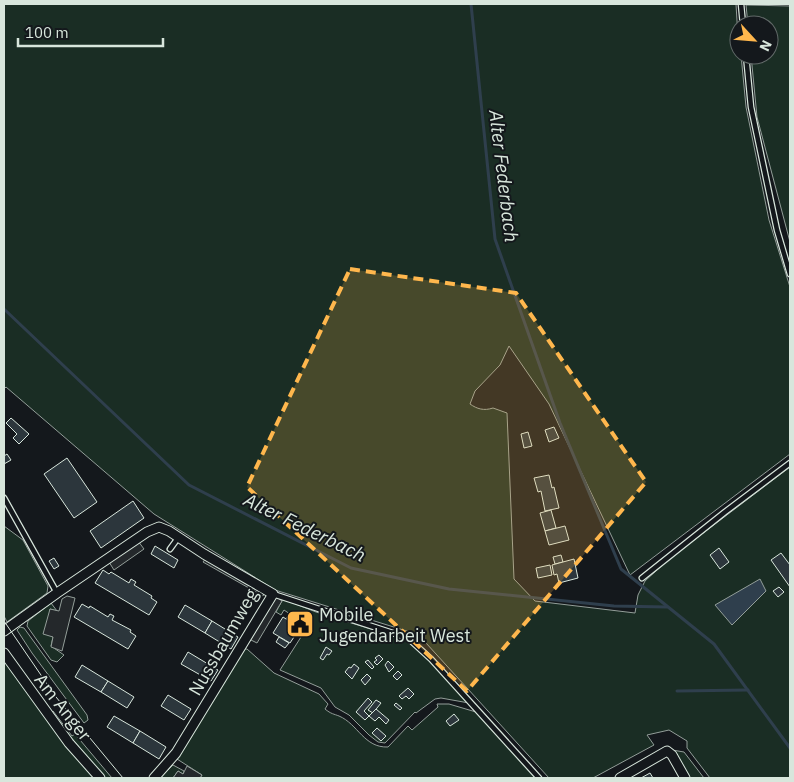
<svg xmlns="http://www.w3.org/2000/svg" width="794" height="782" font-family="'IBM Plex Sans',sans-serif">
<rect width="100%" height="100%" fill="#14181c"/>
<g fill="#1a2d24" stroke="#939e99">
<path d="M4 4H736L739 55H741L746 107 769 220 790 287V454L630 575 549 404 509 346 500 365 475 391 470 404C477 409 484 411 493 408L507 413 514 579 535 601 635 613 638 595 645 581 669 559 790 467V778H710L687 748V741L669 730 647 735 654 745 593 778H549L426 643 413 633 275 590 154 514 6 387 4 389Z"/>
<path d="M746 5 790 6V242L757 117 751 55H769V25H748Z"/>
<path d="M4 526 23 540 48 586 47 593 7 622 4 616Z"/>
<path d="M283 599 316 612 406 640 430 661 469 703 441 698 435 699 416 713 415 712 385 743 378 742 369 735 349 715 335 707 321 688 280 670 308 626 284 610 281 615 276 612Z"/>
<path d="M51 603 57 611 50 609 53 637 51 646 64 655 57 662 51 660 27 626 28 621Z"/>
<path d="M20 627 24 628 87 715 88 720 84 723 32 653 17 630Z"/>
<path d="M245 649H247L274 673 319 694 328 704 325 709C331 714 334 714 339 716 358 724 364 748 388 747L408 726 412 730 438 707 437 704H449L476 712 537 778H200L202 775 177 759 242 651Z"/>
<path d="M4 661 55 731 94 778H4Z"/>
<path d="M53 711 72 736 75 734 112 778H104L51 713Z"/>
<path d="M672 750 684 752 704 778H689Z"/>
<path d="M173 765 184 771 183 774 178 771 173 778H160Z"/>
</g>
<g fill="#24282b" stroke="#939e99">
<path d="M138 541 144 549 114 570 109 562Z"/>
<path d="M206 558 265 592 263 596 203 562Z"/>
<path d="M67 596 75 598 62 651 51 647 53 637 43 634 50 609 59 611 62 599Z"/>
<path d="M275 596 282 601 257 643 249 639Z"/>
<path d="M187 766 202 775 200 778H173L178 771 183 774Z"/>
</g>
<path fill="#2f3f4d" stroke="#939e99" d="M760 579 766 591 732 625 715 605Z"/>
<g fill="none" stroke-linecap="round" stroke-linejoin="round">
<g stroke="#2f3f4d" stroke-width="3">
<path d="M471 4 495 239 560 423 621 569 714 644 790 748"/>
<path d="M4 309 189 485 351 568 449 589 614 606 667 607"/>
<path d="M677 691 748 690"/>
</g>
</g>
<g fill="#2c363c" stroke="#d8e6dc">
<path d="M11 418 29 434 19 444 13 438 17 434 6 423Z"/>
<path d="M554 427 559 438 549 442 545 430Z"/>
<path d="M528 432 532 446 524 448 521 434Z"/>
<path d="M7 454 11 460 4 464V456Z"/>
<path d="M67 458 97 502 74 518 44 474Z"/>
<path d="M549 475 552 488 554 487 559 508 545 511 541 491 538 492 534 478Z"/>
<path d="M133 501 144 518 101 548 90 531Z"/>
<path d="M551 510 556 528 545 531 540 513Z"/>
<path d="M565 526 569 540 549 545 545 531Z"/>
<path d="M155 546 178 560 174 568 151 554Z"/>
<path d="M719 548 729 562 720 569 710 555Z"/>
<path d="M781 553 790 565V587L771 560Z"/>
<path d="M561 555 563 562 555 564 553 557Z"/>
<path d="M54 558 59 566 54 569 49 561Z"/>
<path d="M574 559 578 578 559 583 557 574 554 575 552 565Z"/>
<path d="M550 565 552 575 538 578 536 568Z"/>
<path d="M103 570 109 574 111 572 129 583 131 579 136 582 134 585 152 596 151 598 157 602 149 615 95 583Z"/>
<path d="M779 587 784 592 778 597 773 591Z"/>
<path d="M82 604 89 608 90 606 108 617 110 614 114 616 112 620 131 630 130 632 136 636 128 649 74 617Z"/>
<path d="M185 605 212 621 205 633 178 617Z"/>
<path d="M289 614 306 625 302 631 286 619Z"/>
<path d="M283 617 300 628 290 643 273 633Z"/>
<path d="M212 621 238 637 231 649 205 633Z"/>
<path d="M279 637 289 643 285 648 276 642Z"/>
<path d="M326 647 332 651 329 655 327 654 323 660 320 658Z"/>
<path d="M188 652 218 670 211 681 181 664Z"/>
<path d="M379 655 383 659 377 665 374 662 377 660 375 658Z"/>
<path d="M368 660 374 667 372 669 365 662Z"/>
<path d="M388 661 394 667 389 672 385 665Z"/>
<path d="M354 664 359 668 352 679 345 672 349 667 351 668Z"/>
<path d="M82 665 108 681 101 692 75 677Z"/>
<path d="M398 671 402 675 397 680 393 676Z"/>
<path d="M367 674 371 678 365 685 361 680Z"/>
<path d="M108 681 134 697 127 708 101 692Z"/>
<path d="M408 688 414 694 409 699 406 696 402 699 399 696Z"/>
<path d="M168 695 191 709 184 720 161 706Z"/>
<path d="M368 698 372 702 364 711 369 716 365 720 356 712Z"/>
<path d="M376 700 381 703 373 713 368 710Z"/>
<path d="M396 703 402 708 400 710 394 705Z"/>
<path d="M376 709 389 720 386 724 379 717 375 721 369 716Z"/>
<path d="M454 714 459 720 450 726 446 721Z"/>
<path d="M114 716 140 731 133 743 107 727Z"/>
<path d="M377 728 386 736 381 741 372 733Z"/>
<path d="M140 731 166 747 159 759 133 743Z"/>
<path d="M650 773 653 778H641Z"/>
</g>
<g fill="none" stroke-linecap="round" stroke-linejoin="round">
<g stroke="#d8e6dc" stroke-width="7">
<g id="lane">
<path d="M741 4 743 25"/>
<path d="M746 55 751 107 777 230 790 274"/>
<path d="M4 498 57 593"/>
<path d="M170 549 178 538"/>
<path d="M642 578 725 512 790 463"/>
<path d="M273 594 408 638 431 659 539 778"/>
</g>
</g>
<g stroke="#d8e6dc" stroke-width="11">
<g id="street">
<path d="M4 631 57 593 147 532 159 527 169 531 204 554 273 594 176 753 154 778"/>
<path d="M4 653 69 743 100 778"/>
<path d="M620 778 667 751 672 755 685 778"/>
</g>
</g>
<use href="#lane" stroke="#14181c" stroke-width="4.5"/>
<use href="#street" stroke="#14181c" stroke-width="9"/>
<path stroke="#d8e6dc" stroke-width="1" d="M4 621 56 697 123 778"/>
</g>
<path fill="#ffb74d" fill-opacity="0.2" stroke="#ffb74d" stroke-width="4" stroke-dasharray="10 6" stroke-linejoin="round" d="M350 269 516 293 646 482 467 691 247 487Z"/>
<defs>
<g id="civic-square" transform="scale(1.4375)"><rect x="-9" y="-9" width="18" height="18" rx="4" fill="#ffb74d" stroke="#14181c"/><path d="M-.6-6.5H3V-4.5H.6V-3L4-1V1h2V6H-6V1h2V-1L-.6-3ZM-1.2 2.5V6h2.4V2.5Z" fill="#111"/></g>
</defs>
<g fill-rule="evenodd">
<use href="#civic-square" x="300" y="624"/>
</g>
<g text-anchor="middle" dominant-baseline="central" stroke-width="4" stroke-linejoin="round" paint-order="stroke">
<g font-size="18" fill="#d8e6dc" stroke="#14181c" text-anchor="start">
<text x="319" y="614">Mobile<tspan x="319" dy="21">Jugendarbeit West</tspan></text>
</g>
<g font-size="18" fill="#d8e6dc" stroke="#14181c">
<text transform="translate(223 642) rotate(-60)">Nussbaumweg</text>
<text transform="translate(63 707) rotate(52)">Am Anger</text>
</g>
<g font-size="19" font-style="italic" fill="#d8e6dc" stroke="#14181c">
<text transform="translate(504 176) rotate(83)">Alter Federbach</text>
<text transform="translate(305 527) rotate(26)">Alter Federbach</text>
</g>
</g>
<rect width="794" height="782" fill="none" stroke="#d8e6dc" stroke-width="10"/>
<g transform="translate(754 40) rotate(116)"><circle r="24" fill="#14181c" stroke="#626a69"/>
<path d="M0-4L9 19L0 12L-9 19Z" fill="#ffb74d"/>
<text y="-8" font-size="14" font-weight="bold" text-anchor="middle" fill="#d8e6dc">N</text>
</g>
<path d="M18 38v8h145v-8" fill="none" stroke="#d8e6dc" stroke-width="2.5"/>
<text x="25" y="38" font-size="15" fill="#d8e6dc" stroke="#14181c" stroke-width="4" paint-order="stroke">100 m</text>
</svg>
